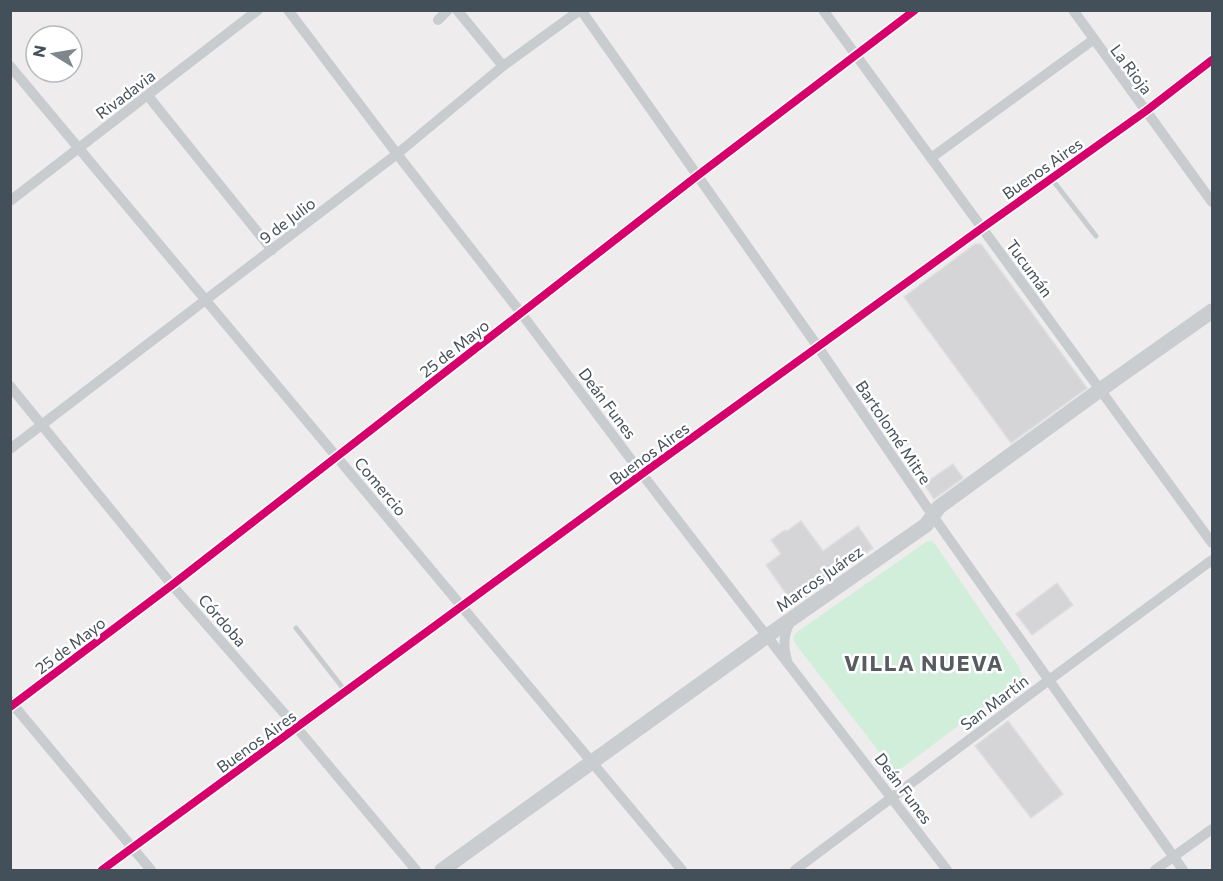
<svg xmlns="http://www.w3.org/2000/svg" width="1223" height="881" font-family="Commissioner,sans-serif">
<rect width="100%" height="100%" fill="#eeecec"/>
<path fill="#d0eeda" d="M931 541 935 544 1019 667 1022 676 1019 680 902 768 895 770 891 767 797 646C793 640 792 637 797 632L926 542Z"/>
<g fill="#d5d4d7" stroke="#dfdedf" stroke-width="1.5">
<path d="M975 244H981L1087 388 1011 443 904 297Z"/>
<path d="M953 464 963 478 934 499 924 484Z"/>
<path d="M801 521 823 551 858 526 873 548 794 605 766 565 781 554 771 540 785 530 787 531Z"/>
<path d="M1057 583 1073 605 1032 635 1016 614Z"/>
<path d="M1008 721 1063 794 1031 818 975 746Z"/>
</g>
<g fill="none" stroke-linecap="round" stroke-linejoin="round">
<g stroke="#c9ccce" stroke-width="5">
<path d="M1051 178 1096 236"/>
<path d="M296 628 346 692"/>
</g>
<g stroke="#c9ccce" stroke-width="10">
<path d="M288 10 397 154 521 313 642 474 947 870"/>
<path d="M457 10 503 66"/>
<path d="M581 10 818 347 933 516 1183 870"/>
<path d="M823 10 1212 543"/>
<path d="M1073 10 1212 202"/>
<path d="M438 20 448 10"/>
<path d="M10 66 682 870"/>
<path d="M148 96 272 250"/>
<path d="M931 158 1093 40"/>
<path d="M10 201 258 10"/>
<path d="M10 386 172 585 297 728 416 870"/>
<path d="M10 449 397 154 503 66 580 10"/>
<path d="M787 660C783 646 783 634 791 621"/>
<path d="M10 701 151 870"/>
<path d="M10 707 172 585 697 176 915 10"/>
<path d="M102 870 642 474 982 228 1146 111 1212 60"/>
<path d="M795 870 1049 680 1212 560"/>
<path d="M1155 870 1212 829"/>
</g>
<path stroke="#c9cdcf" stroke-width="15" d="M442 870 767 636 926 525 939 507 1100 390 1212 311"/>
<g stroke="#fff" stroke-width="11">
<g id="cycleway">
<path d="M10 707 172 585 697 176 915 10"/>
<path d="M102 870 642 474 982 228 1146 111 1212 60"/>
</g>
</g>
<use href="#cycleway" stroke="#d6006c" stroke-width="8"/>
</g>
<g text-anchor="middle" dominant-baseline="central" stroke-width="5" stroke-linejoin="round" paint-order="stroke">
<g font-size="16" fill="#445059" stroke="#fff">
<text transform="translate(1132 69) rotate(53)">La Rioja</text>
<text transform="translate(125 94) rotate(-37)">Rivadavia</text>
<text transform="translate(1042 168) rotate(-35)">Buenos Aires</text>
<text transform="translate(287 220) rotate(-37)">9 de Julio</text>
<text transform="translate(1030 268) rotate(54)">Tucumán</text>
<text transform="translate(454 348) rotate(-38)">25 de Mayo</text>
<text transform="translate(608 403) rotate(53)">Deán Funes</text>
<text transform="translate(894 432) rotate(56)">Bartolomé Mitre</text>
<text transform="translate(649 453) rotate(-36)">Buenos Aires</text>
<text transform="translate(381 486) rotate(50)">Comercio</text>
<text transform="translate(819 578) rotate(-35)">Marcos Juárez</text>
<text transform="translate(223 620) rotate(49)">Córdoba</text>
<text transform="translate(70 645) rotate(-37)">25 de Mayo</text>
<text transform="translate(994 702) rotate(-37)">San Martín</text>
<text transform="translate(256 741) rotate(-36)">Buenos Aires</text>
<text transform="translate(904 788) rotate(53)">Deán Funes</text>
</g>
<g font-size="22" font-weight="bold" letter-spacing="1.5" fill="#585c61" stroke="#fff">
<text x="924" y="662">VILLA NUEVA</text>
</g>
</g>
<rect width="1223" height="881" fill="none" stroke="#445059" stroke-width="24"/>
<g transform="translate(54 54) rotate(281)"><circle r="28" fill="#ffffff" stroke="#b4b9bd" stroke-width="1.5"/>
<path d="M0-4.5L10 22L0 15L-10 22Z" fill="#80878c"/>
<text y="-9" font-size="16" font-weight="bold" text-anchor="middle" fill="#445059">N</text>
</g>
</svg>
